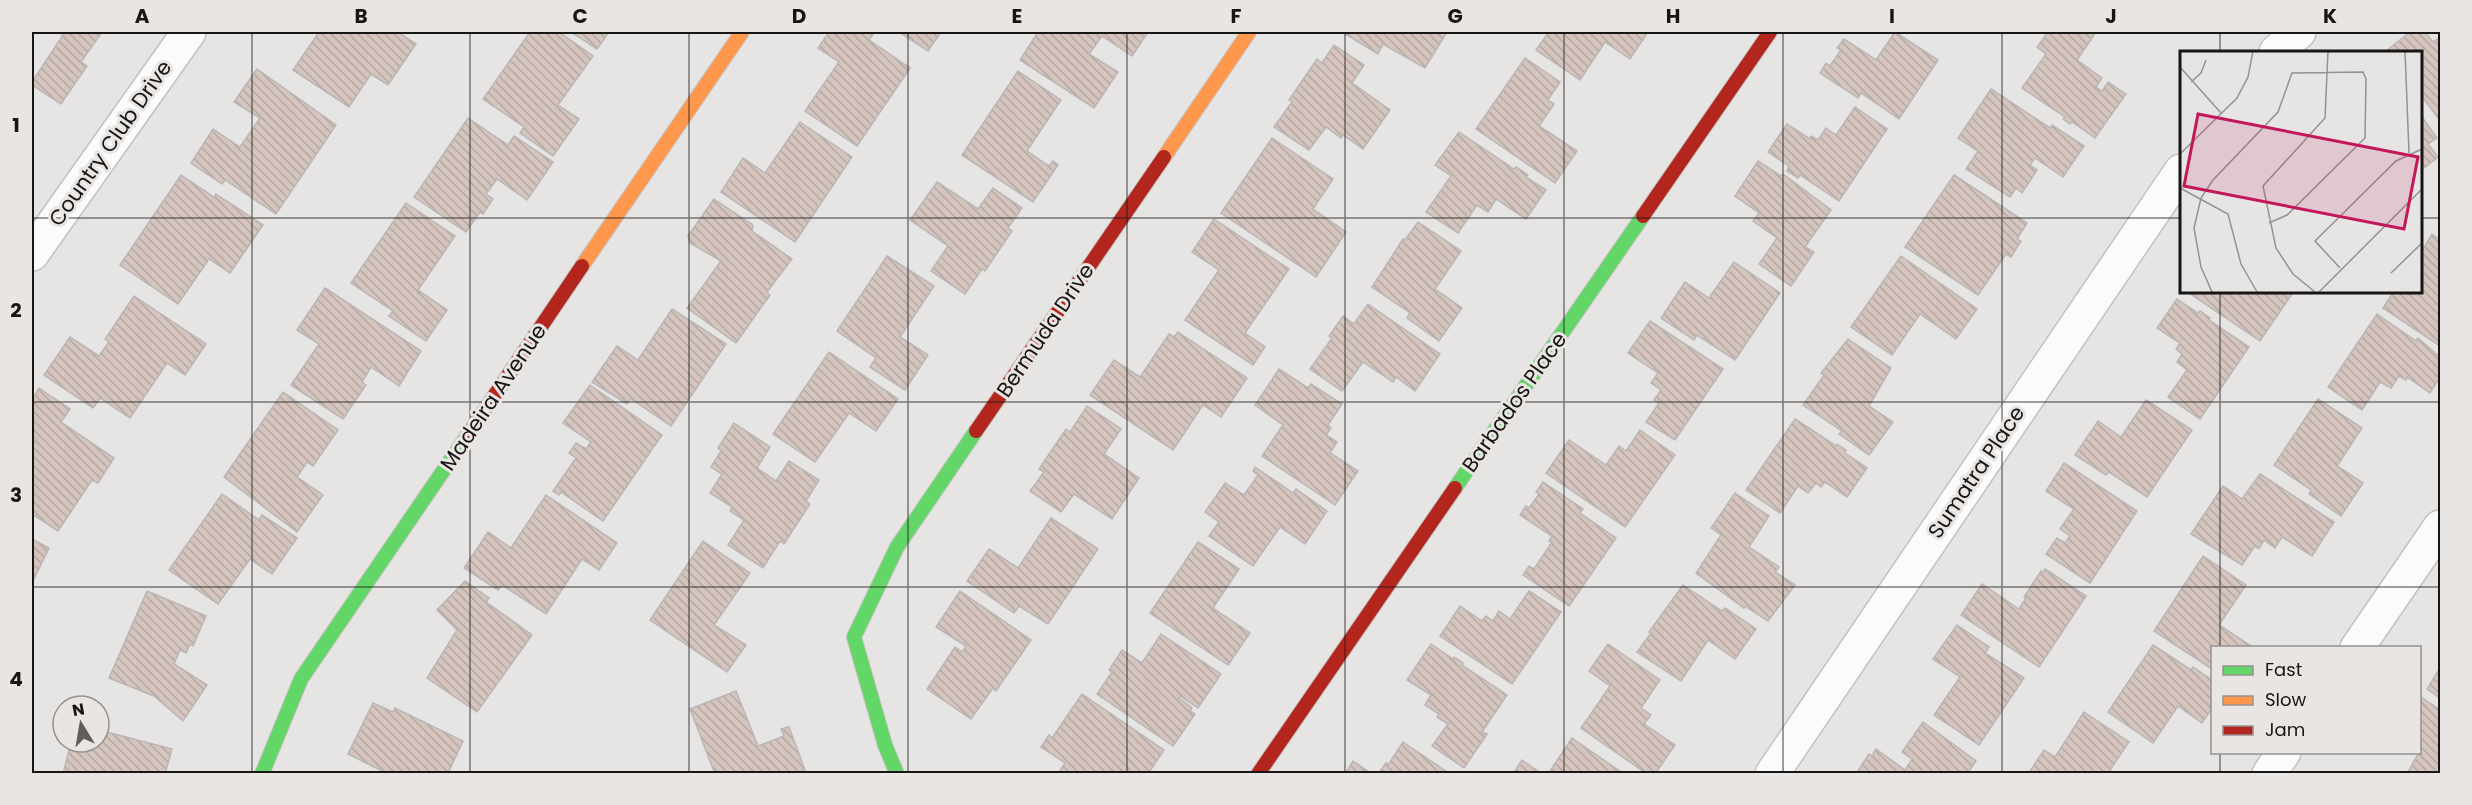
<svg xmlns="http://www.w3.org/2000/svg" width="2472" height="805" font-family="Poppins,sans-serif">
<defs>
<pattern id="building-back-hatch" width="6" height="6" patternUnits="userSpaceOnUse" patternTransform="scale(1.5)"><rect width="6" height="6" fill="#d5c5be"/><path d="M-1 5l2 2M0 0l6 6M5-1l2 2" fill="none" stroke="#b6a8a2"/></pattern>
</defs>
<rect width="100%" height="100%" fill="#e7e5e4"/>
<g fill="url(#building-back-hatch)" stroke="#b8b6b6" stroke-width="1.5">
<path d="M58 32H102L81 62 87 66 61 104 32 85V82L63 35Z"/>
<path d="M319 32H398L416 44 388 85 371 74 349 107 293 70Z"/>
<path d="M530 32H559L593 56 558 105 579 119 553 156 520 133 524 127 483 99Z"/>
<path d="M571 32H609L597 49Z"/>
<path d="M829 32H871L874 33 869 40 910 68 857 146 805 111 839 62 818 48Z"/>
<path d="M899 32H941L928 51Z"/>
<path d="M1038 32H1148L1132 56 1102 36 1089 54 1118 72 1094 108 1020 60Z"/>
<path d="M1342 32H1447L1425 68 1383 44 1378 54Z"/>
<path d="M1549 32H1648L1630 59 1605 42 1580 80 1536 50Z"/>
<path d="M1895 32 1938 60 1899 119 1861 93 1858 98 1820 73 1826 63 1830 66 1841 50 1837 48 1844 39 1876 60Z"/>
<path d="M2048 32H2089L2094 35 2077 60 2102 78 2096 87 2102 91 2108 82 2126 94 2095 138 2072 122 2070 124 2063 119 2065 117 2022 88 2046 54 2037 47Z"/>
<path d="M2410 32H2425L2433 42 2439 38 2440 39V117L2438 118 2420 94V52H2387L2386 51Z"/>
<path d="M1334 45 1364 65 1352 83 1390 110 1363 149 1343 135 1341 138 1326 127 1309 150 1274 127 1292 102 1289 100 1317 59 1322 63Z"/>
<path d="M1525 58 1560 82 1548 100 1554 104 1539 126 1577 151 1555 183 1476 129Z"/>
<path d="M257 69 336 125 276 214 225 180 222 184 191 163 213 129 240 147 260 118 234 102Z"/>
<path d="M1018 71 1061 100 1027 151 1049 166 1053 161 1058 165 1033 202 962 155Z"/>
<path d="M1991 89 2050 128 2052 125 2084 146 2063 177 2035 158 2030 165 2037 170 2022 193 2016 188 2010 197 1966 169 1978 151 1958 138Z"/>
<path d="M1855 107 1887 129 1839 201 1800 175 1798 178 1787 171 1789 166 1768 152 1787 124 1810 139 1811 136 1818 140 1826 128 1836 135Z"/>
<path d="M2420 114 2437 138 2428 144 2438 157 2420 171Z"/>
<path d="M468 118 508 145 514 136 553 162 527 200 497 179 486 194 493 199 483 214 480 212 466 232 414 197Z"/>
<path d="M800 122 852 157 795 242 721 192 743 158 765 173Z"/>
<path d="M1459 132 1514 169 1516 167 1528 175 1526 177 1546 190 1526 219 1496 199 1488 212 1477 205 1458 233 1426 212 1451 176 1435 165Z"/>
<path d="M1272 138 1333 179 1313 209 1346 232 1316 277 1221 213Z"/>
<path d="M1758 161 1781 176 1783 174 1831 210 1805 247 1814 252 1791 286 1759 264 1777 238 1753 221 1759 213 1735 196Z"/>
<path d="M181 175 214 197 216 194 263 225 230 273 209 259 178 304 120 265Z"/>
<path d="M1954 175 2027 223 2017 239 2021 241 2011 257 2006 254 1978 295 1905 247Z"/>
<path d="M937 182 978 209 993 188 1022 208 1008 228 1012 231 985 271 982 269 965 294 931 271 948 246 910 220Z"/>
<path d="M714 199 753 225 752 231 792 259 767 292 770 295 736 343 687 308 721 261 690 243 688 236Z"/>
<path d="M406 203 455 236 418 290 447 310 426 341 389 316 393 311 351 283Z"/>
<path d="M1214 219 1289 269 1245 333 1265 347 1253 365 1185 320 1219 270 1192 252Z"/>
<path d="M1418 222 1461 251 1435 289 1462 308 1439 341 1407 318 1410 313 1372 287 1403 239 1405 240Z"/>
<path d="M2432 234 2440 240V346L2383 308 2394 291H2420V254Z"/>
<path d="M887 256 934 286 900 337 928 355 905 390 870 367 876 358 837 331Z"/>
<path d="M1901 256 1977 309 1956 339 1920 314 1892 355 1851 327Z"/>
<path d="M1734 262 1780 293 1735 360 1697 335 1694 340 1661 318 1685 282 1709 298Z"/>
<path d="M325 288 421 351 399 386 371 367 362 382 366 385 343 419 291 385 319 344 297 330Z"/>
<path d="M2186 291H2294L2260 341Z"/>
<path d="M134 296 206 344 185 375 167 363 130 418 100 398 93 408 44 375 70 337 99 356 109 342 105 339Z"/>
<path d="M2177 299 2198 313 2200 311 2210 318 2209 320 2249 347 2200 419 2168 397 2187 370 2177 362 2182 354 2176 349 2180 343 2157 328Z"/>
<path d="M1368 304 1440 354 1415 391 1396 377 1393 382 1363 362 1342 391 1310 369 1332 338 1329 336 1343 316 1354 324Z"/>
<path d="M672 309 726 344 671 426 631 399 627 404 592 382 617 346 638 360Z"/>
<path d="M2377 314 2416 341 2418 338 2440 357V377L2430 393 2407 377 2406 380 2399 376 2391 388 2380 382 2362 410 2328 387Z"/>
<path d="M1650 321 1723 369 1675 440 1646 422 1659 403 1654 400 1661 390 1651 383 1658 373 1628 353Z"/>
<path d="M1178 332 1247 378 1221 417 1203 405 1173 450 1090 395 1114 360 1140 377 1169 334 1174 337Z"/>
<path d="M1848 339 1891 368 1869 406 1893 422 1869 455 1839 434 1842 431 1803 405 1824 375 1821 373Z"/>
<path d="M829 352 898 399 876 431 849 413 815 462 773 434Z"/>
<path d="M1279 369 1308 388 1311 384 1342 404 1328 425 1331 428 1326 435 1337 442 1330 453 1358 471 1335 505 1262 456 1283 425 1255 405Z"/>
<path d="M590 385 662 435 603 521 561 492 559 495 553 491 576 458 569 453 576 443 586 449 591 442 563 423Z"/>
<path d="M39 388 70 409 61 422 114 458 98 483 92 480 58 531 32 514V446L36 439 32 436V400Z"/>
<path d="M283 392 338 430 313 466 307 462 297 477 323 495 297 532 224 477Z"/>
<path d="M2318 399 2362 428 2337 466 2363 483 2341 516 2309 494 2311 490 2274 465Z"/>
<path d="M2146 400 2192 430 2147 497 2109 472 2106 475 2075 455 2098 421 2121 437Z"/>
<path d="M1087 406 1121 429 1104 454 1139 478 1112 519 1074 494 1061 512 1030 491 1044 472 1039 469 1066 429 1070 432Z"/>
<path d="M1795 419 1836 446 1837 444 1846 450 1845 453 1867 468 1847 497 1825 482 1821 487 1816 483 1808 493 1798 486 1780 513 1746 490Z"/>
<path d="M734 423 770 447 757 468 776 481 789 461 819 480 806 501 810 504 784 544 780 541 763 568 728 545 744 520 730 511 732 507 710 493 722 474 711 467 721 451 718 448Z"/>
<path d="M1640 430 1675 455 1625 527 1546 473 1569 440 1606 465 1619 446 1626 451Z"/>
<path d="M2064 463 2137 511 2090 583 2046 554 2057 538 2065 543 2070 536 2060 529 2074 509 2046 491Z"/>
<path d="M1255 467 1293 493 1296 489 1327 511 1305 544 1280 527 1253 566 1209 536 1219 522 1205 512 1225 483 1244 495 1258 475 1253 471Z"/>
<path d="M2260 474 2334 522 2312 556 2282 537 2275 548 2264 540 2259 549 2255 546 2242 565 2191 534 2223 486 2242 499Z"/>
<path d="M1543 482 1583 509 1580 513 1616 538 1569 606 1523 575 1529 566 1534 569 1552 542 1549 541 1552 536 1520 515 1526 506 1529 508 1539 494 1536 492Z"/>
<path d="M1735 493 1769 516 1749 547 1779 567 1775 572 1795 585 1768 621 1745 606 1744 608 1696 573 1721 535 1711 528Z"/>
<path d="M222 494 259 520 262 515 297 538 272 574 250 559 218 604 169 570Z"/>
<path d="M546 495 617 543 599 570 582 559 546 614 502 585 498 590 464 568 488 532 511 548Z"/>
<path d="M1051 518 1098 549 1048 624 1019 606 1014 613 967 581 989 549 1018 568Z"/>
<path d="M32 539 49 548 32 583Z"/>
<path d="M703 541 750 573 714 625 746 645 727 672 650 620Z"/>
<path d="M1198 542 1239 569 1213 608 1250 633 1228 665 1150 613Z"/>
<path d="M2203 556 2246 585 2219 625 2254 648H2212V669L2154 631Z"/>
<path d="M2045 569 2086 596 2039 667 1961 615 1982 584 2019 609 2026 598 2024 597 2041 571 2043 572Z"/>
<path d="M465 581 489 598 486 602 532 635 477 712 427 678 457 630 437 610Z"/>
<path d="M1683 585 1722 611 1725 608 1756 629 1735 659 1708 640 1681 681 1637 652 1651 633 1649 632Z"/>
<path d="M147 591 206 616 193 646 190 644 186 653 180 650 174 664 207 685 183 721 154 696 109 678Z"/>
<path d="M960 591 1031 640 996 691 993 688 971 719 927 689 955 647 962 652 966 646 936 627Z"/>
<path d="M1529 591 1561 612 1512 684 1440 636 1460 606 1482 621 1486 616 1493 621 1499 611 1510 619Z"/>
<path d="M1957 625 1989 647 1985 653 2024 678 1979 745 1934 715 1960 677 1933 659Z"/>
<path d="M1161 634 1221 674 1198 708 1180 696 1179 698 1192 708 1190 711 1195 714 1173 746 1097 694 1112 672 1109 670 1122 650 1142 663Z"/>
<path d="M1431 644 1453 659 1454 657 1463 663 1462 665 1507 695 1482 732 1487 734 1464 768 1432 746 1448 724 1437 717 1439 714 1425 705 1431 695 1407 680Z"/>
<path d="M1608 644 1660 680 1641 708 1651 715 1644 724 1675 745 1655 774H1647L1581 728 1610 686 1589 671Z"/>
<path d="M2153 645 2191 670 2193 667 2212 680V708L2202 723 2178 706 2153 743 2108 712Z"/>
<path d="M2440 668V698L2427 689Z"/>
<path d="M736 691 758 746 784 736 781 729 789 727 805 770 795 774H715L690 709Z"/>
<path d="M1082 694 1164 750 1148 774H1058L1065 763 1041 747 1049 735 1052 738Z"/>
<path d="M2421 697 2440 710V774H2407L2422 747 2420 745V700Z"/>
<path d="M373 703 393 712 395 708 463 741 449 771 455 774H388L348 754Z"/>
<path d="M2084 712 2129 742 2110 770 2115 774H2028L2044 750 2055 757Z"/>
<path d="M1923 722 1976 761 1967 774H1856L1869 754 1872 756 1876 749 1905 770 1912 759 1902 752Z"/>
<path d="M99 730 172 749 165 774H63L71 742H99Z"/>
<path d="M1572 738 1624 774H1548Z"/>
<path d="M1403 742 1447 772 1446 774H1378L1386 763 1388 765Z"/>
<path d="M1522 760 1542 774H1513Z"/>
<path d="M1353 761 1372 774H1345Z"/>
</g>
<g fill="none" stroke-linecap="round" stroke-linejoin="round">
<g stroke="#c2c2c0" stroke-width="36">
<g id="street">
<path d="M2276 52 2299 32"/>
<path d="M32 254 189 32"/>
<path d="M2357 648 2440 527"/>
<path d="M1772 774 2181 171"/>
<path d="M2269 774 2284 752"/>
</g>
</g>
<g stroke="#c2c2c0" stroke-width="16">
<g id="fast">
<path d="M1455 488 1643 216"/>
<path d="M262 774 301 679 467 436"/>
<path d="M897 774 885 745 854 637 897 547 976 431"/>
</g>
</g>
<g stroke="#c2c2c0" stroke-width="16">
<g id="slow">
<path d="M1164 157 1249 32"/>
<path d="M582 266 742 32"/>
</g>
</g>
<g stroke="#c2c2c0" stroke-width="16">
<g id="jam">
<path d="M1643 216 1770 32"/>
<path d="M976 431 1164 157"/>
<path d="M467 436 582 266"/>
<path d="M1258 774 1455 488"/>
</g>
</g>
<use href="#street" stroke="#fbfbfb" stroke-width="33"/>
<use href="#fast" stroke="#63d668" stroke-width="14"/>
<use href="#slow" stroke="#ff974d" stroke-width="14"/>
<use href="#jam" stroke="#b3261e" stroke-width="14"/>
</g>
<path fill="none" stroke="#171615" stroke-width="1.5" stroke-opacity="0.55" d="M252 32V774M470 32V774M689 32V774M908 32V774M1127 32V774M1345 32V774M1564 32V774M1783 32V774M2002 32V774M2220 32V52M32 218H2181M2420 218H2440M2220 291V648M32 402H2440M32 587H2440M2220 752V774"/>
<g text-anchor="middle" dominant-baseline="central" stroke-width="6" stroke-linejoin="round" paint-order="stroke">
<g font-size="21" fill="#171615" stroke="#e8e5e3">
<text transform="translate(110 143) rotate(-55)">Country Club Drive</text>
<text transform="translate(1045 330) rotate(-56)">Bermuda Drive</text>
<text transform="translate(493 397) rotate(-56)">Madeira Avenue</text>
<text transform="translate(1514 402) rotate(-55)">Barbados Place</text>
<text transform="translate(1976 472) rotate(-56)">Sumatra Place</text>
</g>
</g>
<g transform="translate(2180 51)">
<rect width="242" height="242" fill="#e7e5e4"/>
<path fill="none" stroke="#949291" stroke-width="1.5" d="M225 0 229 102M0 16 41 62M11 31 21 22 26 9M0 103 57 47 68 26 73 0M0 137 48 163 61 213 77 241M160 217 135 190 216 110 242 98M211 222 242 192M32 241 21 216 14 177 21 147 33 129 98 61 112 22 183 21 186 28 185 87 107 164 89 172M135 241 113 223 96 197 83 135 145 67 148 0M139 241 242 138"/>
<path fill="#c2185b" fill-opacity="0.15" stroke="#c2185b" stroke-width="3" d="M18 63 238 106 224 178 4 135Z"/>
<rect width="242" height="242" fill="none" stroke="#171615" stroke-width="3"/>
</g>
<rect width="2472" height="805" fill="none" stroke="#e8e5e3" stroke-width="66"/>
<rect x="2211" y="646" width="210" height="108" fill="#e8e5e3" stroke="#949291" stroke-width="1.5"/>
<rect x="2223" y="666" width="30" height="9" fill="#63d668" stroke="#949291" stroke-width="1.5"/>
<text x="2265" y="676" font-size="18" fill="#171615">Fast</text>
<rect x="2223" y="696" width="30" height="9" fill="#ff974d" stroke="#949291" stroke-width="1.5"/>
<text x="2265" y="706" font-size="18" fill="#171615">Slow</text>
<rect x="2223" y="726" width="30" height="9" fill="#b3261e" stroke="#949291" stroke-width="1.5"/>
<text x="2265" y="736" font-size="18" fill="#171615">Jam</text>
<g transform="translate(81 724) rotate(349)"><circle r="28" fill="#e8e5e3" stroke="#949291" stroke-width="1.5"/>
<path d="M0-4.5L10 22L0 15L-10 22Z" fill="#605e5d"/>
<text y="-9" font-size="16" font-weight="bold" text-anchor="middle" fill="#171615">N</text>
</g>
<rect x="33" y="33" width="2406" height="739" fill="none" stroke="#171615" stroke-width="2"/>
<g font-size="20" text-anchor="middle" font-weight="bold" fill="#171615">
<text x="142" y="23">A</text>
<text x="361" y="23">B</text>
<text x="580" y="23">C</text>
<text x="799" y="23">D</text>
<text x="1017" y="23">E</text>
<text x="1236" y="23">F</text>
<text x="1455" y="23">G</text>
<text x="1673" y="23">H</text>
<text x="1892" y="23">I</text>
<text x="2111" y="23">J</text>
<text x="2330" y="23">K</text>
<text x="16" y="132">1</text>
<text x="16" y="317">2</text>
<text x="16" y="502">3</text>
<text x="16" y="686">4</text>
</g>
</svg>
